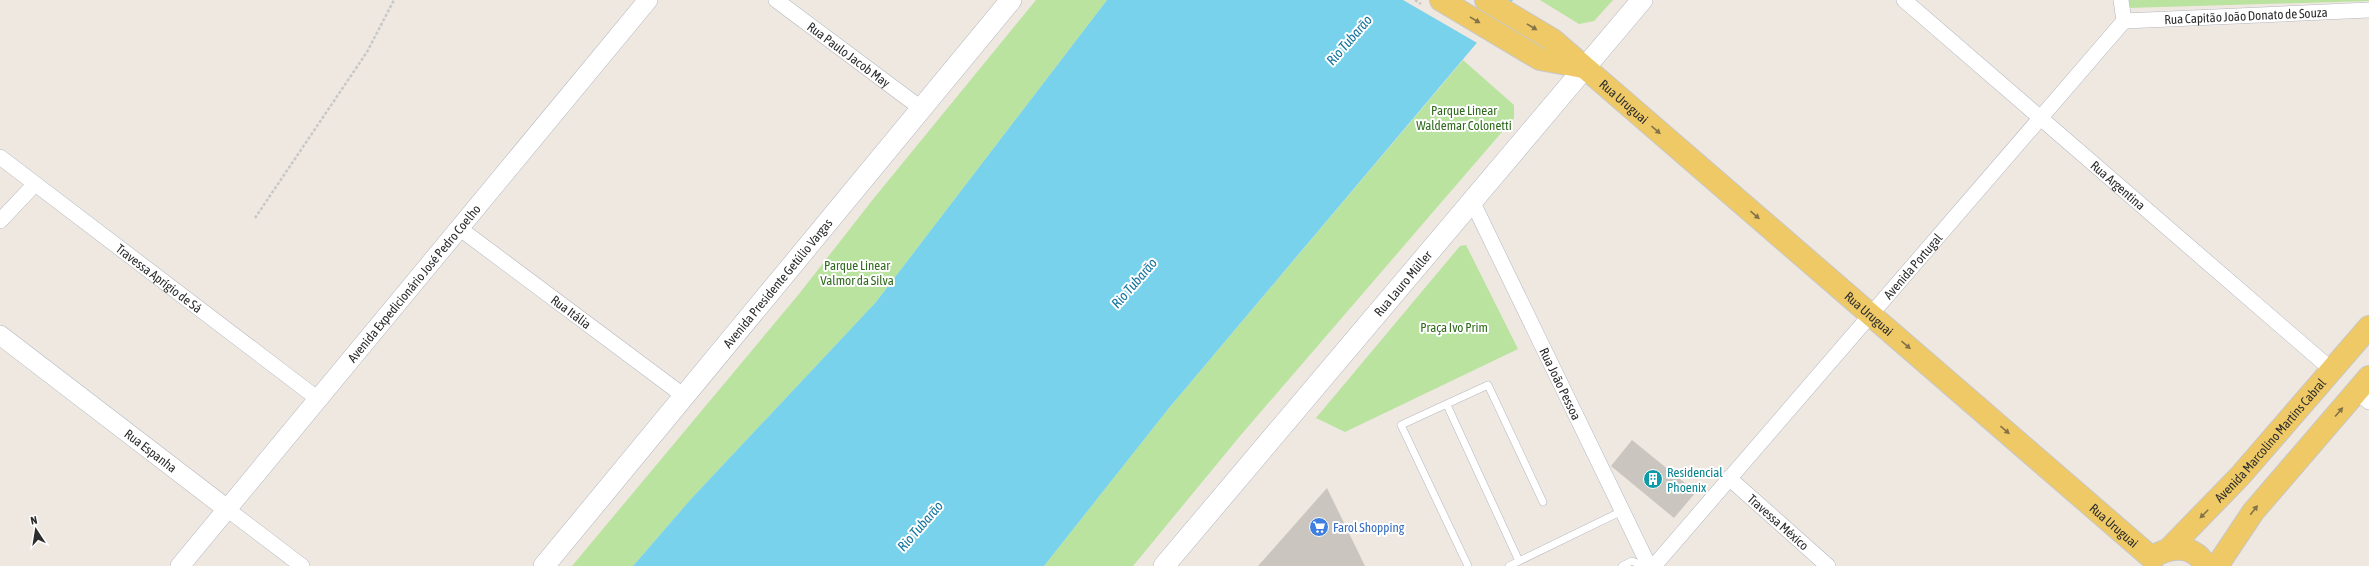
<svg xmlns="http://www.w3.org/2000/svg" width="2369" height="566" font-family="'Asap Condensed',sans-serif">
<rect width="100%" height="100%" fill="#eee8e1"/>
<g fill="#b9e39f">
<path d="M1036 0H1107L876 302 691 499 633 566H572L799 294 874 198Z"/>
<path d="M1540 0H1613L1594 21 1579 24Z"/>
<path d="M2127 0H2369V1L2127 8Z"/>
<path d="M1463 60 1514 105V118L1240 436 1133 566H1044L1169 408Z"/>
<path d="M1466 245 1518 349 1345 432 1316 418 1460 246Z"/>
</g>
<path fill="#78d2ec" d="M1107 0H1513L1169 408 1044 566H633L691 499 876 302Z"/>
<path fill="#eee8e1" d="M1403 0H1497L1510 7 1479 44Z"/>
<g fill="#cac6bf">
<path d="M1632 440 1696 492 1674 518 1611 466Z"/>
<path d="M1327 488 1365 566H1258Z"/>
</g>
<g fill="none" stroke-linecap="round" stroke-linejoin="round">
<g stroke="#b4b7c0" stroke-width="8">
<g id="service">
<path d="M1447 405 1519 561"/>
<path d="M1468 566 1401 425 1488 385 1543 502"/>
<path d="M1509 566 1622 511"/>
<path d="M1622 566 1632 561 1643 566"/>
</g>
</g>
<g stroke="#b4b7c0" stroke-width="16">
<g id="minor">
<path id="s1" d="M776 0 922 109"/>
<path id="s2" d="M1904 0 2332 370"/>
<path d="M2121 0 2124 21"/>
<path id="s3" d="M2124 21 2369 10"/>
<path id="s4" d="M0 157 318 399"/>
<path id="s5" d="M1472 201 1649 566"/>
<path d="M0 221 35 184"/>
<path id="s6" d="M459 228 684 396"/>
<path d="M2356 391 2369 402"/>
<path id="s7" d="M1729 478 1828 566"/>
<path d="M227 509 302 566"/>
<path id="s8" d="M1654 566 2124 21"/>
</g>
</g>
<g stroke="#b4b7c0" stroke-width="20">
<g id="tertiary">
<path id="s9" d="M0 335 227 509"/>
<path id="s10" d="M180 566 648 0"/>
</g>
</g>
<g stroke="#b4b7c0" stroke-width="22">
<g id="secondary">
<path id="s11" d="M544 566 1011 0"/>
<path id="s12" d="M1164 566 1642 0"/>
</g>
</g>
<g stroke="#c8c8c8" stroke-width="24">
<g id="primary">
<path d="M1441 0 1540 59 1583 67"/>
<path id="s13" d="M1486 0 1553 40 2153 559"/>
<path id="s14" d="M2168 550 2240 476 2369 327"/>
<path d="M2160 553C2178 545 2196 548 2206 566"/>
<path d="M2217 566 2253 512 2369 377"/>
</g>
</g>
<g stroke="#c8c8c8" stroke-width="2.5" stroke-dasharray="3 2" stroke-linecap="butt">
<path d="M1415 0 1421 4"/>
<path d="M255 218 367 52 394 0"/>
</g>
<use href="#service" stroke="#fff" stroke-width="7"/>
<use href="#minor" stroke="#fff" stroke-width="15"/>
<use href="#tertiary" stroke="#fff" stroke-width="19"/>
<use href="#secondary" stroke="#fff" stroke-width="21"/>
<use href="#primary" stroke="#eec966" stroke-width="22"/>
</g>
<defs><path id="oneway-solid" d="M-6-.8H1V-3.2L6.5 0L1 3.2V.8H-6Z"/></defs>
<g fill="#847347">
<use href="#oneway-solid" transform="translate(1475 20) rotate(31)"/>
<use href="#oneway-solid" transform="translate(1532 27) rotate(31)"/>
<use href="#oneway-solid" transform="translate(1656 130) rotate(41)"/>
<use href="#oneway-solid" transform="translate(1755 215) rotate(41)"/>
<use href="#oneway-solid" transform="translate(1906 345) rotate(41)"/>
<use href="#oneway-solid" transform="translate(2339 412) rotate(-49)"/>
<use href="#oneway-solid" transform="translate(2005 430) rotate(41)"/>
<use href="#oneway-solid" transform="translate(2254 510) rotate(-52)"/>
<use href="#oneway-solid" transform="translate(2204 514) rotate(135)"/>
</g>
<defs>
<g id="building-disc" transform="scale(1)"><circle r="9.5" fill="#0f9aa8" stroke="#fff"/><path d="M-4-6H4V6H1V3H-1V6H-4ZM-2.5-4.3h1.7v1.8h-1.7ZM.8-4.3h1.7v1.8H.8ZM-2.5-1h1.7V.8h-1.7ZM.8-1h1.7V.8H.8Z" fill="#fff"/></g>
<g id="supermarket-disc" transform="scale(1)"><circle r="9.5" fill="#3f7fe0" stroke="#fff"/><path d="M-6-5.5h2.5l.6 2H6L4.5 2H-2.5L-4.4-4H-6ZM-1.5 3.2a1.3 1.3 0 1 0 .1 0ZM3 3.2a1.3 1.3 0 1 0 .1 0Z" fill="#fff"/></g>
</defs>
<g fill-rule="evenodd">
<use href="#building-disc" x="1653" y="479"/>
<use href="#supermarket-disc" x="1319" y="527"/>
</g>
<g text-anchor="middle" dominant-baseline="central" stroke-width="4" stroke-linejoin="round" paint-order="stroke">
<g font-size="13" fill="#2d2d2d" stroke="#fff">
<text stroke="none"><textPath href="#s3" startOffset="122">Rua Capitão João Donato de Souza</textPath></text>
<text stroke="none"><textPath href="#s1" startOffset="91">Rua Paulo Jacob May</textPath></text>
<text stroke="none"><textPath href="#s13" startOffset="172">Rua Uruguai</textPath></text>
<text stroke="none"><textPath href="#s2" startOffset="283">Rua Argentina</textPath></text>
<text stroke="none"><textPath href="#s8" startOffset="396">Avenida Portugal</textPath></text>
<text stroke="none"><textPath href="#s4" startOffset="200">Travessa Aprígio de Sá</textPath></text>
<text stroke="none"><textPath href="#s10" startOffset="367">Avenida Expedicionário José Pedro Coelho</textPath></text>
<text stroke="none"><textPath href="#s11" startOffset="367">Avenida Presidente Getúlio Vargas</textPath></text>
<text stroke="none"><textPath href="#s12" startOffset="370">Rua Lauro Müller</textPath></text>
<text stroke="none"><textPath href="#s6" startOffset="140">Rua Itália</textPath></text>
<text stroke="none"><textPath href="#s13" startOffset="496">Rua Uruguai</textPath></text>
<text stroke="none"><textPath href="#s5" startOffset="203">Rua João Pessoa</textPath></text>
<text stroke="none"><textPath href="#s14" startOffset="150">Avenida Marcolino Martins Cabral</textPath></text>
<text stroke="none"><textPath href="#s9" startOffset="190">Rua Espanha</textPath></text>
<text stroke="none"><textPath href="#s7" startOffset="66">Travessa México</textPath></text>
<text stroke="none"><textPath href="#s13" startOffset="820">Rua Uruguai</textPath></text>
</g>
<g font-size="13" fill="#306b1d" stroke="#fff">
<text x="1464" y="110">Parque Linear<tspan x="1464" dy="15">Waldemar Colonetti</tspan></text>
<text x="857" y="265">Parque Linear<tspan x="857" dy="15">Valmor da Silva</tspan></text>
<text x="1454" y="327">Praça Ivo Prim</text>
</g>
<g font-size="13" fill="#0d838f" stroke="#fff" text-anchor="start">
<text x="1667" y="472">Residencial<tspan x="1667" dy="15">Phoenix</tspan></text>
</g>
<g font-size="13" fill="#366cbe" stroke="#fff" text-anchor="start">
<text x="1333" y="527">Farol Shopping</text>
</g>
<g font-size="14" font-style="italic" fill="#11739e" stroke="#fff">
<text transform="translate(1349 40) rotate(-49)">Rio Tubarão</text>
<text transform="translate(1134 283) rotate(-49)">Rio Tubarão</text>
<text transform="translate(920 526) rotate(-49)">Rio Tubarão</text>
</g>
</g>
<g transform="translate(36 530) rotate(348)" stroke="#ffffff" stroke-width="3" paint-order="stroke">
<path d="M0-3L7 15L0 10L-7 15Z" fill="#2d2d2d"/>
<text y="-6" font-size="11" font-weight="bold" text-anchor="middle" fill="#2d2d2d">N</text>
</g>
</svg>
